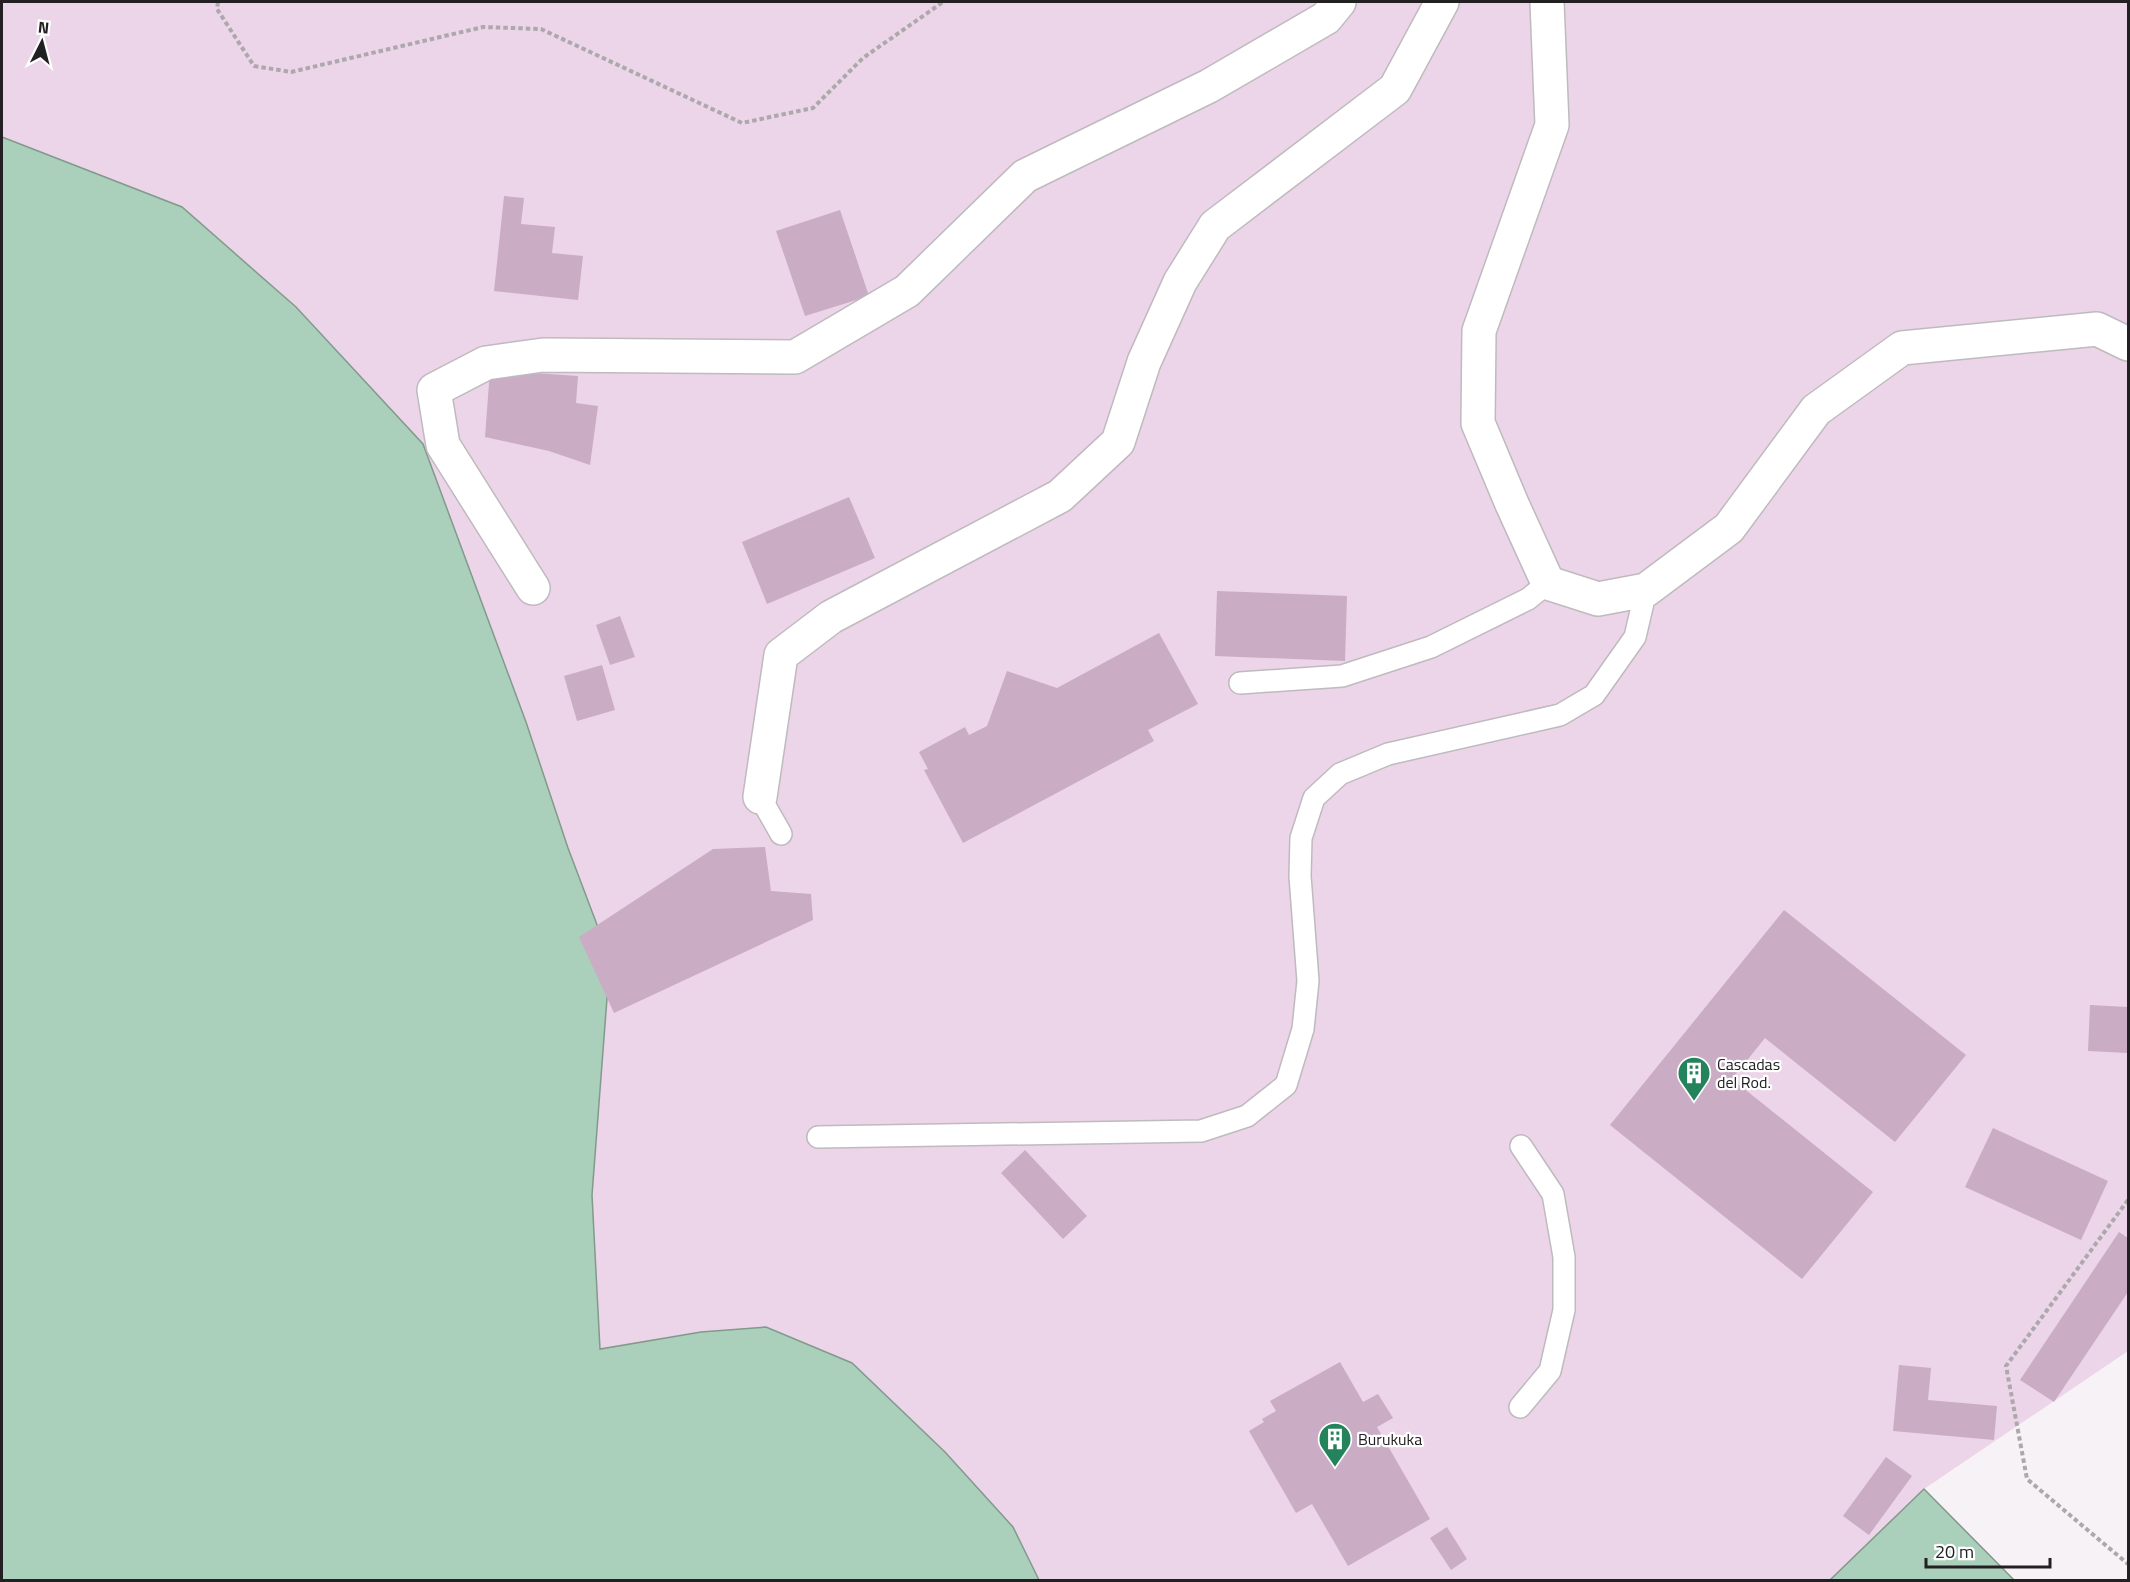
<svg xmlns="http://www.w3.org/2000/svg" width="2130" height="1582" font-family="'Titillium Web',sans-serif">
<rect width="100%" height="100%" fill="#f7f2f6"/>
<path fill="#ecd5e8" d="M2 2H2128V1351L1924 1489 1830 1580H1039L1012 1527 945 1452 852 1363 701 1332 600 1349 568 848 526 722 423 444 296 307 182 207 2 137Z"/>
<g fill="#aacfba" stroke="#819a8c" stroke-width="1.5">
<path d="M2 137 182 207 296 307 423 444 526 722 568 848 610 959 592 1195 600 1349 701 1332 766 1327 852 1363 945 1452 1013 1527 1039 1580H2Z"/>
<path d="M1924 1489 2014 1580H1830Z"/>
</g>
<g fill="#caacc5">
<path d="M504 196 524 198 521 224 555 227 552 253 583 256 578 300 494 291Z"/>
<path d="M840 210 869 296 805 316 776 231Z"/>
<path d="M490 370 578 376 576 403 598 406 590 465 549 451 485 437Z"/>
<path d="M849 497 875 558 767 604 742 542Z"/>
<path d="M1217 591 1347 596 1345 661 1215 656Z"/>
<path d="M620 616 635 657 610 665 596 625Z"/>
<path d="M1159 633 1198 704 1148 730 1154 741 963 843 924 770 928 769 919 752 965 727 969 735 987 726 1007 671 1057 688Z"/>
<path d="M602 665 615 710 577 721 564 676Z"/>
<path d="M765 847 771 891 811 894 813 920 614 1013 579 937 713 849Z"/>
<path d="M1784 910 1966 1055 1895 1142 1765 1038 1732 1079 1873 1192 1802 1279 1610 1125Z"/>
<path d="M2090 1005 2128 1007V1053L2088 1051Z"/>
<path d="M1993 1128 2108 1181 2081 1240 1965 1187Z"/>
<path d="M1025 1150 1087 1216 1063 1239 1001 1173Z"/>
<path d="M2119 1232 2128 1238V1292L2054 1402 2020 1380Z"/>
<path d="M1340 1362 1363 1402 1378 1394 1393 1418 1377 1427 1430 1519 1348 1566 1312 1504 1296 1513 1249 1431 1264 1422 1262 1419 1276 1411 1270 1401Z"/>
<path d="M1899 1365 1931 1368 1928 1400 1997 1406 1994 1440 1893 1431Z"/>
<path d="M1886 1457 1912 1476 1869 1535 1843 1516Z"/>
<path d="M1447 1527 1467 1559 1451 1570 1430 1538Z"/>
</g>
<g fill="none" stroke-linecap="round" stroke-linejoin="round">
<g stroke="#bfbabe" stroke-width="24">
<g id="service">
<path d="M1240 683 1342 676 1431 647 1528 599 1548 583"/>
<path d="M760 797 781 834"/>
<path d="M818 1137 1201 1131 1247 1116 1286 1085 1303 1029 1308 981 1300 876 1301 838 1314 798 1340 774 1388 754 1560 715 1594 695 1635 637 1646 590"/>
<path d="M1520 1407 1550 1371 1564 1310V1257L1553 1194 1521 1146"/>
</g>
</g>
<g stroke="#bfbabe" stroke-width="36">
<g id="minor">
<path d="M1547 2 1552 125 1479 331 1478 423 1512 504 1548 583 1598 599 1646 590 1729 528 1816 410 1902 348 2097 329 2128 344"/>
<path d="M533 588 443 445 434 390 486 363 543 355 795 357 907 291 1025 176 1209 86 1326 18 1339 2"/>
<path d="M760 797 781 655 831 617 1060 496 1118 442 1144 362 1180 282 1215 226 1395 89 1442 2"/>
</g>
</g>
<g stroke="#aca8ac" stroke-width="4" stroke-dasharray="4.5 3" stroke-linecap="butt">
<path d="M218 2 217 9 254 66 291 72 483 27 541 29 742 123 813 108 863 58 943 2"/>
<path d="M2128 1200 2006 1366 2027 1479 2128 1564"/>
</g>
<use href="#service" stroke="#fff" stroke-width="21"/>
<use href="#minor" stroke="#fff" stroke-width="33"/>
</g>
<defs>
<g id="building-pin" transform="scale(1.725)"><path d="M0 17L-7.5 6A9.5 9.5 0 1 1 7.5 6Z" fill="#24835b" stroke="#fff"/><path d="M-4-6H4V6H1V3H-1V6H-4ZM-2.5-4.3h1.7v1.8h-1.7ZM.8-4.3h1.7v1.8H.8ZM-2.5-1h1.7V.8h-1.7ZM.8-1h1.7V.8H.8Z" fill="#fff"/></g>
</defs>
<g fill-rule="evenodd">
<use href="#building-pin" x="1694" y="1073"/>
<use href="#building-pin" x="1335" y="1439"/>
</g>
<g text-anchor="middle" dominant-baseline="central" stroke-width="4.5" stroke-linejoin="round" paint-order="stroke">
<g font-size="16" fill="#222022" stroke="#fff" text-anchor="start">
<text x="1717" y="1064">Cascadas<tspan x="1717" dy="18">del Rod.</tspan></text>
<text x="1358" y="1439">Burukuka</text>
</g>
</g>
<rect width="2130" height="1582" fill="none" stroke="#222022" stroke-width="6"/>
<g transform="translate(42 42) rotate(6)" stroke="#ffffff" stroke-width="4.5" paint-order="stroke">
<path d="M0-4.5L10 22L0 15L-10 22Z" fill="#222022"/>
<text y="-9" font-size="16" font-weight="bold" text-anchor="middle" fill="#222022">N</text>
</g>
<path d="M1926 1558v9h124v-9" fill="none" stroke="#222022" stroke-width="3"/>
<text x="1935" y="1558" font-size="18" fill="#222022" stroke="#ffffff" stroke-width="4.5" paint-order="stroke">20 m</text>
</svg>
